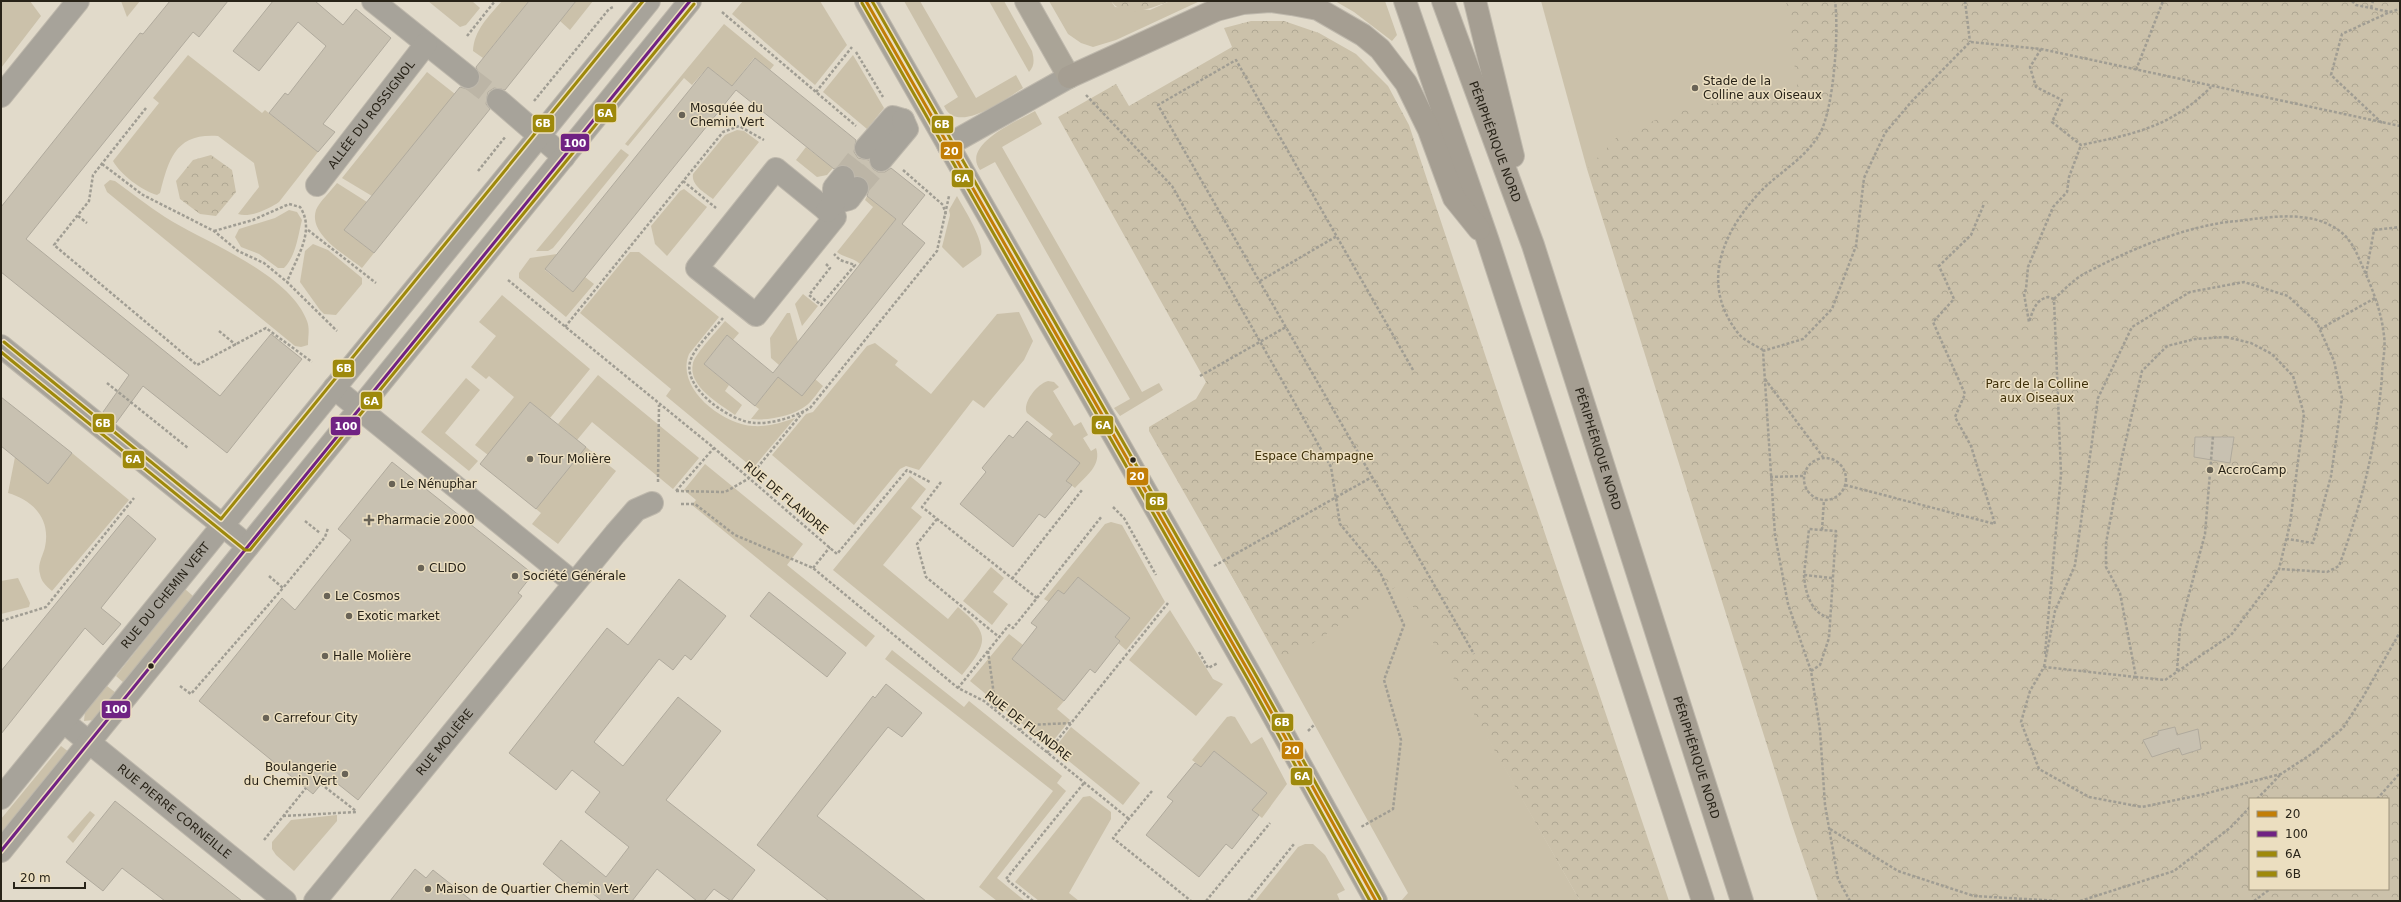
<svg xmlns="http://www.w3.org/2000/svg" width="2401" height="902" font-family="'DejaVu Sans',sans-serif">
<defs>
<pattern id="forest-crowns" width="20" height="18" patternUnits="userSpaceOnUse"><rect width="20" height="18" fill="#cbc1aa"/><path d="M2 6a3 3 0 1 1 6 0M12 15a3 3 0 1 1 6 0" fill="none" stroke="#aea692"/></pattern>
</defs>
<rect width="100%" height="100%" fill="#e1daca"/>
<g fill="#cbc1aa">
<path d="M1 1H30L41 16 1 68Z"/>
<path d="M121 1H140L127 17Z"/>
<path d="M428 1H472L480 8 466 25 460 27Z"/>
<path d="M502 1H529L483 58 473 51C474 30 489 16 502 1Z"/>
<path d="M576 1H593L570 30 560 21Z"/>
<path d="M743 1H820L847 45 815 85 732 14Z"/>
<path d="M904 1H920L976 98 1016 75 1023 88C1007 98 957 136 944 106L958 97Z"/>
<path d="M989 1H1004L1032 51C1034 59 1035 66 1029 72Z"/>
<path d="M1049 1H1111L1115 7 1150 10 1170 1H1200L1116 40 1093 47 1081 43 1068 34Z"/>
<path d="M1335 1H1385L1397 35 1392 41 1354 12Z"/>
<path d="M1541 1H1825L1823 97 1587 169Z"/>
<path d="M724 24 774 65 770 70 754 58 732 86 708 67 692 85 684 78 628 146 625 144Z"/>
<path d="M188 55 262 113 265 110 318 152 279 202C269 209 250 218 238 214L259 187 254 163 218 136C176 133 169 158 160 193L157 195C141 190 121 175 113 161L159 103 153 98Z"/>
<path d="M853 55 884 108 867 129 823 92Z"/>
<path d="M427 72 455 94 372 196 342 178Z"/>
<path d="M1035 111 1042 124 1002 147 1142 392 1159 383 1163 390 1120 416 1114 408 1130 399 995 162 980 170C961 144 1018 121 1035 111Z"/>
<path d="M737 130 744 131 759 142 713 199C705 193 691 185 693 174L725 135Z"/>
<path d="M806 147 833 168 827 175 817 177 796 160Z"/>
<path d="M621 149 629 155 553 248 548 251H536Z"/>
<path d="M110 180 115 181C132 193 148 206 165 217 206 243 289 273 307 321 310 329 308 336 308 345L301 347 295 346 107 192 104 185Z"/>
<path d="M337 183 367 202 344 230 374 253 362 268C346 255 308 235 316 210 320 201 331 191 337 183Z"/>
<path d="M684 189 707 207 667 256 655 244 651 226 680 191Z"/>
<path d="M867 196 896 219 860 264C853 257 844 258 837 252L873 207 865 200Z"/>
<path d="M957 196C964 209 985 241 981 255L963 268 942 247 950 215 949 210Z"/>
<path d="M289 210 297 212 302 220C298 236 296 256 284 268H278L259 254 241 247 235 237 239 229 275 218Z"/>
<path d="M313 244 328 250 362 278V284L336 315 324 314 320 310 300 282 305 251Z"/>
<path d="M630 252H639L719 317 689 354C675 388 722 424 753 426 768 427 781 423 795 418L753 468 666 396 671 389 580 313Z"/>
<path d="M557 254 545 270 573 292 585 277 594 284 566 317 519 278V273L530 258Z"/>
<path d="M803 294 818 306 802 326 795 304Z"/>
<path d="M502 295 590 369 550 418 530 402 488 455 475 445 514 397 489 376 486 379 471 367 496 336 479 322Z"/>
<path d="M1019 312 1033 341 1024 360 984 408 973 400 919 470 906 466 900 469 854 525 772 455 806 414 813 412 867 346 875 343 898 361 895 365 931 394 997 314Z"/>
<path d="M787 313H790L798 342 779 365 771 358 770 338Z"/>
<path d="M725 321 739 333 733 340 726 336 704 364 729 385 725 391 742 405 735 415C720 404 687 386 693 363 695 354 718 330 725 321Z"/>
<path d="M598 375 699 458 673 489 592 422 577 440 558 424Z"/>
<path d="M778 377 815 379 823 386C818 392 813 400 807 405 794 416 767 421 751 419L759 409 755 406Z"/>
<path d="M466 378 480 390 445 433 478 461 469 471 421 432Z"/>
<path d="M1048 381 1054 382 1059 387 1053 391 1074 426 1081 422 1088 435 1083 438 1091 451 1096 448C1102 465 1086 476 1075 488L1066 481 1049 439 1053 434 1027 413C1022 403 1037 384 1048 381Z"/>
<path d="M586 447 616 471 558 544 532 524 541 513 536 509Z"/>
<path d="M72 453 129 500 52 591C46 586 41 581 40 574 37 564 43 556 45 547 51 519 33 500 8 493L15 457Z"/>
<path d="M705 464 803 544 787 565 875 636 866 647 692 505 696 500 684 490Z"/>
<path d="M910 476 926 489 911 508 922 517 883 565 948 619 958 607C991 634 988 643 962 675L833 570Z"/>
<path d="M1363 492 1465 697 1580 901H1401L1408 893 1228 569Z"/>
<path d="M1111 522 1122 525 1165 602 1126 650 1118 643 1120 641 1115 637 1130 618 1078 577 1064 594 1058 590 1049 602 1044 599 1105 524Z"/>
<path d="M991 567 1004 578 993 592 1008 604 992 625 963 601Z"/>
<path d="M18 578 30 603 29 607 1 614V581Z"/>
<path d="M185 589 193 596 124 683 116 676Z"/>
<path d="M1170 610 1213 679 1223 684 1196 716 1129 660Z"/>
<path d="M1009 634 1023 645 1012 659 1064 701 1057 709 1070 720 1049 746 970 681Z"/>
<path d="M892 650 964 707 969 701 1062 776 1057 783 1066 791 997 878 1025 901H997L979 887 1053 791 885 659Z"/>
<path d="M107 686 116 693 94 720 84 721 85 711Z"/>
<path d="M1231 716 1235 717 1251 744 1262 737 1287 784 1262 818 1252 810 1266 793 1214 751 1201 767 1192 760 1227 717Z"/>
<path d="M1071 727 1140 783 1123 805 1054 749Z"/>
<path d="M61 746 69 752 1 838V819Z"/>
<path d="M1090 796 1111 812V819L1069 893 1079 901H1039L1015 882 1083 797Z"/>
<path d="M90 811 95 815 73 843 67 837Z"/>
<path d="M337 815V821L294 871 276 855 272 849V842L291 820Z"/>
<path d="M1305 844H1313L1325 855 1345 890 1337 894 1340 901H1255L1298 847Z"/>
</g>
<g fill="url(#forest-crowns)" fill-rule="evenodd">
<path d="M1111 1H1170C1152 8 1124 20 1111 1Z"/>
<path d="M1786 1H2400V901H1818L1790 819 1587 169 1617 137 1669 114 1737 98 1799 100ZM2250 799H2388V889H2250Z"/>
<path d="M1251 21H1284L1319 33 1356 54 1388 86 1409 125 1509 427 1669 901H1580L1400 584 1282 664 1149 431V427L1196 399 1206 382 1058 117 1116 84 1129 106 1232 47 1224 28Z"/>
<path d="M211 155 232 170 236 192 216 216 200 214 180 199 176 181 193 160Z"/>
</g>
<g fill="#c8c1b1" stroke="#b0aa9d">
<path d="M170 1H228L199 37 193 32 26 239 220 396 271 334 302 359 227 453 143 386 116 423 103 412 129 375 1 272V207L140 33 143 34Z"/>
<path d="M273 1H315L343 25 356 9 391 38 323 124 335 132 318 152 269 113 285 93 288 95 326 46 298 22 259 71 233 51Z"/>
<path d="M529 1H576L505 90 494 88 488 92 486 104 490 109 374 253 344 230 460 87 467 89 477 85 480 78 476 67Z"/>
<path d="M755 58 856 140 854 152 858 158 869 160 873 169 878 172H885L891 168 925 195 902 224 925 243 802 396 778 377 755 406 704 364 727 335 773 373 896 219 867 196 869 189 865 178 855 176 851 168 845 165 834 169 736 90 573 292 545 269 708 67 732 86Z"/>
<path d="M1 397 72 453 48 484 1 446Z"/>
<path d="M530 402 586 447 536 509 480 464Z"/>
<path d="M1027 421 1080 463 1066 481 1072 485 1051 511 1045 518 1039 514 1013 547 960 504 986 472 982 468 996 451 1009 435 1013 438Z"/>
<path d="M2195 437H2234L2230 463 2194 457Z"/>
<path d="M392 462 533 574 518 593 522 596 358 800 328 776 313 794 199 701 282 598 295 610 351 540 338 529Z"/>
<path d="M128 515 156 539 101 608 121 624 103 645 85 628 1 734V671Z"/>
<path d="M1078 577 1130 618 1115 637 1120 641 1095 673 1090 669 1064 701 1012 659 1037 627 1031 623 1058 590 1064 594Z"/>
<path d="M679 579 726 616 691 660 685 655 673 670 659 659 594 742 623 766 678 697 721 731 666 800 755 870 731 901 714 889 704 901H697L657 869 632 901H602L578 882 573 889 543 864 561 840 606 877 629 847 585 812 600 792 572 770 556 790 509 753 607 628 628 645Z"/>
<path d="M769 592 846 653 827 677 750 616Z"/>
<path d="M886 684 922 713 902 737 888 727 817 816 926 901H829L757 845 873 696 875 698Z"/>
<path d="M2175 727 2177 735 2198 729 2201 749 2182 755 2179 748 2152 757 2143 740 2158 735V731Z"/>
<path d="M1214 751 1267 793 1252 810 1259 815 1232 849 1226 844 1199 877 1146 835 1173 801 1167 797 1195 763 1201 767Z"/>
<path d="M115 801 242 901H165L122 868 103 891 66 862Z"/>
<path d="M415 869 426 878 433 870 472 901H390Z"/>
</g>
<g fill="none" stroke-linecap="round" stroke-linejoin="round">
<g stroke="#bcb5a6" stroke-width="22" stroke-dasharray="22 11" stroke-linecap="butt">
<path d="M468 77 498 100"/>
<path d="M843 177 866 148"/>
<path d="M857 188 881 160"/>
</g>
<g stroke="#beb8ac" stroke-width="24">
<g id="minor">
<path d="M373 1 468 77"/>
<path d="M866 1 1254 681 1376 901"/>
<path d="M1 96 78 1"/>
<path d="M498 100 564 157"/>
<path d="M948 145 1069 77"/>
<path d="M866 148 893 117 903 120"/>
<path d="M881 160 907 129 903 120"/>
<path d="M776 169 835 217 756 315 697 268Z"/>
<path id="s1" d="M317 185 426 44"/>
<path d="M834 203 849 199 857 188"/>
<path d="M827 211 834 203V188L843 177"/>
<path d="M1 346 248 546"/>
<path d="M334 388 574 583"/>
<path id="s2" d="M64 722 285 901"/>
<path id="s3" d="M1 798 649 1"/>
<path d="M1 851 690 1"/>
<path id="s4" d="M315 901 615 534 636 510 652 503"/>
</g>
</g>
<g stroke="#beb8ac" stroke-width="24">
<path id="major" d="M1026 1 1069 77"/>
</g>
<g stroke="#beb8ac" stroke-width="24">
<g id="highway">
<path d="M1405 1 1488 241 1703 901"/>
<path id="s5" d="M1443 1 1533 245 1742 901"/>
<path d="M1475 1 1513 156"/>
<path d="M1069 77 1216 10 1243 3 1270 1 1292 4 1318 9 1363 35 1380 49 1406 83 1429 130 1454 198 1479 229"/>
</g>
</g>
<g stroke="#a09d93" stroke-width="2.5" stroke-dasharray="3 2" stroke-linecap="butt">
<path d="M1965 1 1970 42"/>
<path d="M2352 1 2356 5 2390 12 2400 9"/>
<path d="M2371 8 2373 1"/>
<path d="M722 12 856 126"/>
<path d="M467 36 495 1"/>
<path d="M2041 49 2030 67 2036 87 2062 100 2052 122 2081 145C2134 134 2171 127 2211 87"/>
<path d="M856 52 883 97"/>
<path d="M2136 70 2163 1"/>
<path d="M816 92 852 47"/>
<path d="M1086 95 1172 186 1331 467 1340 524 1380 572 1404 625 1384 680 1401 740 1393 809 1361 827"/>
<path d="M534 101 609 9 613 7"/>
<path d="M146 108 93 175 89 201 54 245 197 365 266 328 312 362"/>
<path d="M2382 123 2331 75 2342 34 2390 12"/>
<path d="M102 164 143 195 214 231 238 251 264 263 287 282 337 331"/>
<path d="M903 170 943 205 946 215"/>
<path d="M478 171 506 136"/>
<path d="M683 181 716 208"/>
<path d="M78 216 87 223"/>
<path d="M308 230 376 283"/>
<path d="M214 231 253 220 289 204 300 207C316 231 296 258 287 282"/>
<path d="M826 264 830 268 809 295 821 305 855 265 840 260 834 254"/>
<path d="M2366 274 2374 230 2400 227"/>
<path d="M508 280 714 448 837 554 907 470 930 482"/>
<path d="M1260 281 1337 236"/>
<path d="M2054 299C2063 291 2072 281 2082 275 2126 251 2187 225 2237 221 2270 217 2308 210 2337 229 2352 239 2357 254 2364 270 2373 290 2382 314 2384 336 2386 349 2382 363 2382 376 2377 441 2362 504 2339 566L2327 572 2279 569"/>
<path d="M2054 299 2048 297C2035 300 2033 311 2029 322L2024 294 2026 289 2028 267 2053 207 2067 192 2069 177 2081 145"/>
<path d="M723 318C714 329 693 349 690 362 683 389 731 422 755 423 773 424 794 417 810 408L937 251 949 196"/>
<path d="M565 327 723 132 739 126 764 140"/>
<path d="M2320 329 2375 298"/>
<path d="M219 331 236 345"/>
<path d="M2226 337 2251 343 2272 354 2293 376 2304 414 2290 524 2279 569 2273 579 2231 635 2165 680 2136 677 2120 593 2106 567V543L2122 457 2142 371 2167 346 2195 339Z"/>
<path d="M1763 350C1755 345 1743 340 1738 333 1699 283 1723 231 1762 190 1781 171 1806 158 1820 133 1834 108 1839 30 1835 1"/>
<path d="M1413 370 1236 60 1158 105 1474 654"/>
<path d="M1200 376 1286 327"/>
<path d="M1765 379 1823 457"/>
<path d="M107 383 188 448"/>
<circle cx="1825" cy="479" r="21"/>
<path d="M1770 477 1804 476"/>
<path d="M658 482 659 405"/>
<path d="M941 482 922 507 1037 598 1013 628 1009 625 958 688"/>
<path d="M1845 485 1995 524 1971 446 1955 417 1965 394 1933 322 1954 299 1939 266 1971 235 1984 204"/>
<path d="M676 491 725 492 748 479 803 412"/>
<path d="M676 491 714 448"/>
<path d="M681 504H695L735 535 813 568 958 688 984 701 1129 819"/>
<path d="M1113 507 1124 518 1156 575"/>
<path d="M937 519 917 544 926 577 999 637"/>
<path d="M305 521 320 533"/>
<path d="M1822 530 1824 500"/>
<path d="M1214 566 1372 477"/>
<path d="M813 568 830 547"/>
<path d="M1804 575C1805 592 1811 614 1830 618"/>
<path d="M269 576 283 588 325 537 328 528"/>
<path d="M1012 579 1082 490"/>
<path d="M1037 598 1102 516"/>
<path d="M1 621 46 607 134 498"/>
<path d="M988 651 996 710"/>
<path d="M1199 652 1208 668 1218 663"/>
<path d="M2045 654 2061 474 2054 299"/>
<path d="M2044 667 2055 611 2075 565 2098 398 2132 327 2190 292 2244 282 2288 296 2317 323 2334 361 2342 398 2331 476 2313 543 2287 539"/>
<path d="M1811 671 1820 665 1829 638 1836 531 1809 529 1804 575 1832 578"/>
<path d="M2177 671 2180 628 2205 534 2213 436"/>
<path d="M2136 677 2044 667 2030 691 2021 722 2039 769 2089 797 2142 807 2200 795 2281 774 2313 753 2343 728 2363 697 2400 632"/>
<path d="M180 686 191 694 283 588"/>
<path d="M1019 730 1029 725 1071 723"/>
<path d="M1308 731 1314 725"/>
<path d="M1047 753 1168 603"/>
<path d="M321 784 356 811"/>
<path d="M1152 791 1113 838 1191 901"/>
<path d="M2257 799 2280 775"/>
<path d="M2377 799 2400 773"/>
<path d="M283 816 356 812"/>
<path d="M1830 829 1898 871 1974 896 2059 901"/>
<path d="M264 840 306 788"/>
<path d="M1033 901 1006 879 1084 783"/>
<path d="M1206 901 1270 823"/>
<path d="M1248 901 1294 844"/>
<path d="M1850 901 1838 879 1825 805 1820 730 1811 671 1788 604 1775 535 1763 351 1803 339 1832 309 1856 246 1864 178 1885 133 1912 101 1970 42 2041 49 2400 126"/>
<path d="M2080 901 2174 871 2230 828 2250 807"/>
<path d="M2254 901 2270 889"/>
</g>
<use href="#minor" stroke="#a7a39a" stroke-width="22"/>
<use href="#major" stroke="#aaa497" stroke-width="22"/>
<use href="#highway" stroke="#a59e92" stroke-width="22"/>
<g stroke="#ebdec0" stroke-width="6">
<path id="bus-1" d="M866 1 1254 681 1376 901"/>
</g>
<g stroke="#ebdec0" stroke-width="6">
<path id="bus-2" d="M1 851 690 1"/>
</g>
<g stroke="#ebdec0" stroke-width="6">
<g id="bus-3">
<path d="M862 3 1250 683 1370 901"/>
<path d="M1 352 245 550H250L694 4"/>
</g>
</g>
<g stroke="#ebdec0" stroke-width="6">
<g id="bus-4">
<path d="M872 1 1258 679 1380 899"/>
<path d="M4 342 221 519 643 1"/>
</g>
</g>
<use href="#bus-1" stroke="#c27e06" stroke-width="3"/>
<use href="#bus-2" stroke="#702283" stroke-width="3"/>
<use href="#bus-3" stroke="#9e890b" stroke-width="3"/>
<use href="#bus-4" stroke="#9e890b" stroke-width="3"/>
</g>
<g fill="#696356" stroke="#ebdec0" stroke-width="1.5">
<circle cx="1695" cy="88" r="4"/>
<circle cx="682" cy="115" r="4"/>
<circle cx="530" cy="459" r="4"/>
<circle cx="2210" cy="470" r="4"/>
<circle cx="392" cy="484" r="4"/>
<path d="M367 514h4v4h4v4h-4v4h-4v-4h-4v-4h4z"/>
<circle cx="421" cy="568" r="4"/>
<circle cx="515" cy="576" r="4"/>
<circle cx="327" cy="596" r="4"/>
<circle cx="349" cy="616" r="4"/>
<circle cx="325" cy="656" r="4"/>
<circle cx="266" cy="718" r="4"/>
<circle cx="345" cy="774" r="4"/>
<circle cx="428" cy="889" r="4"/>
</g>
<g fill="#282318" stroke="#ebdec0" stroke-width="1.5">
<circle cx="1133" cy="460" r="3.5"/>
<circle cx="151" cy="666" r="3.5"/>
</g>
<g text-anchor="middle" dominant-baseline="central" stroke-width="3" stroke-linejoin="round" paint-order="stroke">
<g font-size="12" fill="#282318" stroke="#ebdec0" text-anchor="start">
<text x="1703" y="81">Stade de la<tspan x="1703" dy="14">Colline aux Oiseaux</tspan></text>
<text x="690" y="108">Mosquée du<tspan x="690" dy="14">Chemin Vert</tspan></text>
<text x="538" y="459">Tour Molière</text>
<text x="2218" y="470">AccroCamp</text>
<text x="400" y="484">Le Nénuphar</text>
<text x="377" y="520">Pharmacie 2000</text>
<text x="429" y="568">CLIDO</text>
<text x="523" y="576">Société Générale</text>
<text x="335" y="596">Le Cosmos</text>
<text x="357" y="616">Exotic market</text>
<text x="333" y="656">Halle Molière</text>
<text x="274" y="718">Carrefour City</text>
<text x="337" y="767" text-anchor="end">Boulangerie<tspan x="337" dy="14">du Chemin Vert</tspan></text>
<text x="436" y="889">Maison de Quartier Chemin Vert</text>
</g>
<g font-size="12" fill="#282318" stroke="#ebdec0">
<text stroke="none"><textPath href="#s1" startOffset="89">ALLÉE DU ROSSIGNOL</textPath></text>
<text stroke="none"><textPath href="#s5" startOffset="150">PÉRIPHÉRIQUE NORD</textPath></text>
<text stroke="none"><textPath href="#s5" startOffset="474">PÉRIPHÉRIQUE NORD</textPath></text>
<text transform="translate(786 498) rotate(40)">RUE DE FLANDRE</text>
<text stroke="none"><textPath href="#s3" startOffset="261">RUE DU CHEMIN VERT</textPath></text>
<text transform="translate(1028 726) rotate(38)">RUE DE FLANDRE</text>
<text stroke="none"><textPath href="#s4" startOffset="205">RUE MOLIÈRE</textPath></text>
<text stroke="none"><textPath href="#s5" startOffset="798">PÉRIPHÉRIQUE NORD</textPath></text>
<text stroke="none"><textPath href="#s2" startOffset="142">RUE PIERRE CORNEILLE</textPath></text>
</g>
<g font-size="12" fill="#3e2f08" stroke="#ebdec0">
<text x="2037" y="384">Parc de la Colline<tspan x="2037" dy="14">aux Oiseaux</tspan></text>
<text x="1314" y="456">Espace Champagne</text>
</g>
</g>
<g stroke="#ebdec0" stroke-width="1.5">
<rect x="594" y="103" width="23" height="20" rx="4" fill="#9e890b"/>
<rect x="532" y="114" width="23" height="19" rx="4" fill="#9e890b"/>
<rect x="931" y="115" width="23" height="19" rx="4" fill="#9e890b"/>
<rect x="560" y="133" width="30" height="19" rx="4" fill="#702283"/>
<rect x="940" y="141" width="23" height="19" rx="4" fill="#c27e06"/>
<rect x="951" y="169" width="23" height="19" rx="4" fill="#9e890b"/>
<rect x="332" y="359" width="23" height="19" rx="4" fill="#9e890b"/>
<rect x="360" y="391" width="23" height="19" rx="4" fill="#9e890b"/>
<rect x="92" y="413" width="23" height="20" rx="4" fill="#9e890b"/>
<rect x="1091" y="415" width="23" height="20" rx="4" fill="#9e890b"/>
<rect x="330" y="416" width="31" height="20" rx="4" fill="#702283"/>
<rect x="122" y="450" width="23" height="19" rx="4" fill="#9e890b"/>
<rect x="1126" y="467" width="23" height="19" rx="4" fill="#c27e06"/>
<rect x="1145" y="492" width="23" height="19" rx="4" fill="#9e890b"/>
<rect x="101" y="700" width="30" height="19" rx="4" fill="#702283"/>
<rect x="1271" y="713" width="23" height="19" rx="4" fill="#9e890b"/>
<rect x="1281" y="741" width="23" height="19" rx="4" fill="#c27e06"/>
<rect x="1290" y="767" width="23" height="19" rx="4" fill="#9e890b"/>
</g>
<g font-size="11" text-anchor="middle" font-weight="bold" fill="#fff">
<text x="605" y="117">6A</text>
<text x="543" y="127">6B</text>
<text x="942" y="128">6B</text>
<text x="575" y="147">100</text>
<text x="951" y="155">20</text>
<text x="962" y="182">6A</text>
<text x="344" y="372">6B</text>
<text x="371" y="405">6A</text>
<text x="103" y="427">6B</text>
<text x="1103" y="429">6A</text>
<text x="346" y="430">100</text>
<text x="133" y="463">6A</text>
<text x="1137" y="480">20</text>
<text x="1157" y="505">6B</text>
<text x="116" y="713">100</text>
<text x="1282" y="726">6B</text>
<text x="1292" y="754">20</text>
<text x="1302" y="780">6A</text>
</g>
<rect width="2401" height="902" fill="none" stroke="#282318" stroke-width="4"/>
<rect x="2249" y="798" width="140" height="92" fill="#ebdec0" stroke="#9d937d"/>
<rect x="2257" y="811" width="20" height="6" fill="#c27e06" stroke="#9d937d"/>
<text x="2285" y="818" font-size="12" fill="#282318">20</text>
<rect x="2257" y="831" width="20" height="6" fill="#702283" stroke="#9d937d"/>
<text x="2285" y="838" font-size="12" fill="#282318">100</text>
<rect x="2257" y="851" width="20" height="6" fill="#9e890b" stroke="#9d937d"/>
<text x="2285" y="858" font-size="12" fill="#282318">6A</text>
<rect x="2257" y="871" width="20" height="6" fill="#9e890b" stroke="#9d937d"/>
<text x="2285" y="878" font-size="12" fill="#282318">6B</text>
<path d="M14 882v6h71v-6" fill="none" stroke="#282318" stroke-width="2"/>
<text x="20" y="882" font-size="12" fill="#282318" stroke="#ebdec0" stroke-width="3" paint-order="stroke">20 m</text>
</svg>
